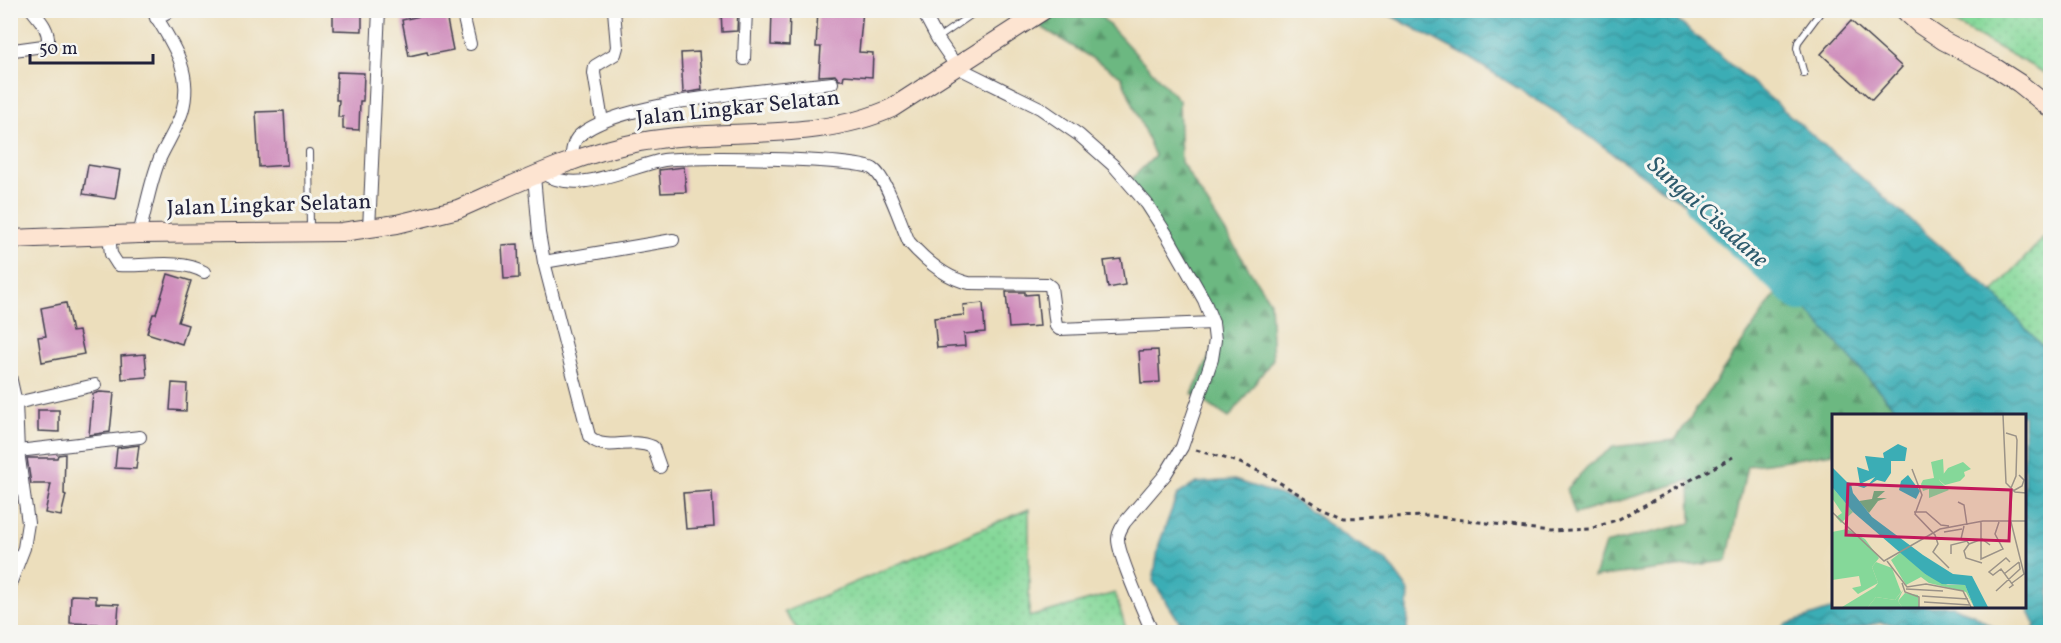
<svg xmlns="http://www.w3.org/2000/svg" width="2061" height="643" font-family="Vollkorn,serif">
<defs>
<pattern id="grass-dots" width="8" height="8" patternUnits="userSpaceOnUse" patternTransform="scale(1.5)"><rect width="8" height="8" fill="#85d899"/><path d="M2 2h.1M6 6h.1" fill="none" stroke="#73b985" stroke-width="1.8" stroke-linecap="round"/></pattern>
<pattern id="forest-firs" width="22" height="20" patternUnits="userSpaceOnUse" patternTransform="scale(1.5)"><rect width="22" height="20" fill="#6cb881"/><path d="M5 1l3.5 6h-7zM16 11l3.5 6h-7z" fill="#58956b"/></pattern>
<pattern id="water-waves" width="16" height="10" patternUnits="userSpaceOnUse" patternTransform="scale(1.5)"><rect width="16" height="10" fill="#3badb5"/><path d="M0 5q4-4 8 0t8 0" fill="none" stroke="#318c94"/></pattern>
</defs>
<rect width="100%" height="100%" fill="#f6f6f2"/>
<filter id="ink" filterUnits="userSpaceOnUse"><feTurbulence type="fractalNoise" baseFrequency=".0167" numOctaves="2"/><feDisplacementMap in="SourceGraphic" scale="12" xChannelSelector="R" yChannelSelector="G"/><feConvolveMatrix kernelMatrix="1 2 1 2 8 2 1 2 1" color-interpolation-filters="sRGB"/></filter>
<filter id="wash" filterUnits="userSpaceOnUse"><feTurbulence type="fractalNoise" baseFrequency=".008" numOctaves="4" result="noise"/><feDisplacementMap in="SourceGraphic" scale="24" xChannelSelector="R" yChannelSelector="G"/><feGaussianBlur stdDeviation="1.35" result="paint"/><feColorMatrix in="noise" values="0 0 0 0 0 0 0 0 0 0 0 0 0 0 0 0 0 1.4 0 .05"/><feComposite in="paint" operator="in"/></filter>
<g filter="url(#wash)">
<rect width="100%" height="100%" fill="#ecdebc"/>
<g fill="url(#grass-dots)" stroke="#547d6a" stroke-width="1.5">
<path d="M1932 11H2050V76Z"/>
<path d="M2050 231V358L1993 292Z"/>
<path d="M1029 509V617L1115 593 1127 632H800L784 612Z"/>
</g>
<g fill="url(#forest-firs)" stroke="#476d5e" stroke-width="1.5">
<path d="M1042 11H1096L1179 100 1181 162 1270 302 1273 359 1229 418 1192 394 1223 327 1169 257 1126 184 1155 156 1121 76 1033 22Z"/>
<path d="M1784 282 1901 415H1833V453L1747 466 1727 561 1594 577 1605 544 1691 523 1690 480 1575 514 1567 489 1587 467 1613 447 1675 440Z"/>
</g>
<g fill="url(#water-waves)" stroke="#2e6878" stroke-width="1.5">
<path d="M1382 11H1666L1762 91 1993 292 2050 355V632H2033L2035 624 2024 601V415H1901L1785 285 1742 241 1660 188 1556 112 1466 56Z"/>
<path d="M1234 480 1292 499 1353 541 1387 561 1409 591 1407 632H1186L1153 581 1159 544 1177 495 1196 483Z"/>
<path d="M1842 606H1952L1973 614 2001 632H1943L1914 626 1880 623 1837 632H1775L1787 624Z"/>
</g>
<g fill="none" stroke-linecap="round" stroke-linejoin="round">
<path stroke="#3badb5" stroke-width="30" d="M1700 206 1800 297"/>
</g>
<g id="blocks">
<g fill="#cf8cbb">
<path d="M333 10H356V13L362 14V31L333 30Z"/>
<path d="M419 10H445L453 50 428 55 427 52 409 56 402 20 420 16Z"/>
<path d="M721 10H738L737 31 722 32Z"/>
<path d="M772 10H790L789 46 771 45Z"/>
<path d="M818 10H863L859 52 873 53 872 77 844 75 843 80H839L835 75 819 76 821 47H816Z"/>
<path d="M1851 21 1902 67 1872 100 1821 54Z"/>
<path d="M699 52 702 90 683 93 681 53Z"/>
<path d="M337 72 364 73 363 101H360L359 130 343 129V117H338L339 100H336Z"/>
<path d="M284 111 287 165 259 167 256 112Z"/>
<path d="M88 165 120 170 115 199 83 194Z"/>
<path d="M684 167 686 192 661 193 659 170Z"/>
<path d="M518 244 519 278 504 279 502 245Z"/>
<path d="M1121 259 1125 285 1108 288 1104 261Z"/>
<path d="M168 274 191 281 178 322 188 325 182 344 147 333 153 314H156Z"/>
<path d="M1006 292H1025V295L1037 294 1040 326 1009 328Z"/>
<path d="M66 303 72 332 79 331 84 354 42 362 38 337 46 336 41 308Z"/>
<path d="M983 303 985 332 964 334 965 346 937 348 934 318 964 315 963 305Z"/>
<path d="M1158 350 1160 382 1141 383 1139 351Z"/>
<path d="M145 354 147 377 122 379 121 356Z"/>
<path d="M172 383 187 384 186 411 170 410Z"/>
<path d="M100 392 114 393 110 432 89 435 93 394Z"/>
<path d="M38 410H59V432L38 431Z"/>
<path d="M139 445 136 469 115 468 117 448Z"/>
<path d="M65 454 64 494 66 495 61 516 45 513 51 484H31L27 458H57L58 455Z"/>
<path d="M712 491 714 527 686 529 683 493Z"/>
<path d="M71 595 96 596V603L119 604 117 630 98 628V624L70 623Z"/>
</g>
</g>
</g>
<g filter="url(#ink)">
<use href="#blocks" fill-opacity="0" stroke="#403e4e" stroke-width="1.5"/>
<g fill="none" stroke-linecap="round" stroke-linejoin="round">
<g stroke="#403e4e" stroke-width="8">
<g id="lane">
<path d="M938 38 978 10"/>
<path d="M1804 74 1797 48 1798 42 1822 10"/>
<path d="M309 152 310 229"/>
</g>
</g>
<g stroke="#403e4e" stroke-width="14">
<g id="street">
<path d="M462 10 470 44"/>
<path d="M922 10 937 38 957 67 1040 108 1079 135 1114 166 1147 204 1167 235 1204 300 1213 323 1215 340 1212 359 1182 447 1165 475 1125 522C1122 527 1118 532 1118 539 1118 556 1145 614 1152 632"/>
<path d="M156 18 172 10"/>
<path d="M14 50 43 46 48 42C49 29 40 20 32 10"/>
<path d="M744 59 746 10"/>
<path d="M602 121 594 73 595 66 615 54 617 47 614 10"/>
<path d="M571 160C572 153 572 144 577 138 611 101 779 89 832 83"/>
<path d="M541 172C578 197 626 167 664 160 688 156 859 158 873 169 887 178 901 225 909 242 925 260 945 278 969 283L1047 284 1051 287 1056 326 1059 329 1213 323"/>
<path d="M534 176 539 233 544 262 589 436C606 454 628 436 653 447L660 467"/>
<path d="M369 229 379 10"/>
<path d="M139 234C146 209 150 182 160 158 167 143 177 128 182 112 194 72 172 43 152 10"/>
<path d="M109 235 111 254 118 265C145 267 179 258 204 272"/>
<path d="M544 262 673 240"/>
<path d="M10 376 16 403 18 451 28 523 24 548 10 584"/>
<path d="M16 403 95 385"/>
<path d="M18 451 140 437"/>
<path d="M10 488H23"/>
</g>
</g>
<g stroke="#403e4e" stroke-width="20">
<g id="secondary">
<path d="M1904 10 1919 24 1944 41 1994 67 2019 83 2050 108"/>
<path d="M10 239 139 234 342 232 397 224 458 209C517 183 576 154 640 142 722 127 816 143 892 108L1044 10"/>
</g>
</g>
<path stroke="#403e4e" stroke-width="3" stroke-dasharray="4.5 4.5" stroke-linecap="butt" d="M1196 450 1238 462 1265 474 1322 508 1344 518 1432 516 1550 531 1590 529 1619 519 1733 457"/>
<use href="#lane" stroke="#fff" stroke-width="6"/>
<use href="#street" stroke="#fff" stroke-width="12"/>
<use href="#secondary" stroke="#fde4d1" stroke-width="18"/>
</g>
</g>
<g text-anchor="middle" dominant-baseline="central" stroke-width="6" stroke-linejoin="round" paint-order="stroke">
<g font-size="22" fill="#22223b" stroke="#f6f6f2">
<text transform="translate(738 109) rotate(-6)">Jalan Lingkar Selatan</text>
<text transform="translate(269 206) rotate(-2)">Jalan Lingkar Selatan</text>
</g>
<g font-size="24" font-style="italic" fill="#2c5a6c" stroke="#f6f6f2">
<text transform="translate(1707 213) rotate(42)">Sungai Cisadane</text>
</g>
</g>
<g transform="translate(1832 414)">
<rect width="194" height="194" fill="#ecdebc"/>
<path d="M111 45 112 63 107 66 117 76 97 84V75L91 77 89 70 91 66 102 64 99 48ZM0 73 21 98 9 109 4 103 10 99 0 84ZM15 115 33 125 47 144 40 153 46 169 26 180 20 174 29 172 27 162 0 166V118ZM69 138 93 160 116 171H133L142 193 134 178 97 169 89 163 74 171 59 146ZM71 176 66 187 70 193H36L44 183 63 186Z" fill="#85d899"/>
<path d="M42 77H53L45 84H55L46 87 37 99 27 87 40 85Z" fill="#6cb881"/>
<path d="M131 48 139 55 132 58 133 62 128 67 113 71 107 66 116 54ZM44 148 60 154 69 178 63 186 44 183 36 193H10L43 173 46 169 40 153Z" fill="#85d899"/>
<path d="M73 179 86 181 87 193H70L66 187Z" fill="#85d899"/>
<path d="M66 30 75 34 73 47H59V59L53 68 45 66 32 74 19 70 21 79 40 103 91 141 121 160 140 162 156 193H142L133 171 110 170 93 160 21 98 0 73V53L15 68 28 72 37 70 43 63 28 70 25 53 37 57 33 42 52 44 51 39ZM76 61 88 77 84 85 67 76 69 67Z" fill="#3badb5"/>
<path fill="none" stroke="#9b9388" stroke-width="1.5" d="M171 1 174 69 183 78 194 79M174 19 184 22 185 26 184 62 179 74M80 55 90 81 83 100 103 121 106 130 101 138 117 154M181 77 190 72 192 66 187 61M126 88 132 91 135 111M0 98 52 147 108 115 151 107H194M82 98H94L109 111 117 112M149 107V145L171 135 163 120 167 108M178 108 180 75M179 108 192 160 180 169M112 118 130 115M105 125H129L132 112M137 130 132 137 134 144 150 149M119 140V131L135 127 137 130 150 125 158 131M55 147 75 173 94 170 131 177 139 193M172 160 187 148M70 169 73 178 87 183V193M177 174 181 171 169 155 161 161 157 158 174 144 178 148M74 175 111 177M164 177 188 155 187 148M90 182 136 185M92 188 138 191"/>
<path fill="#c2185b" fill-opacity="0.15" stroke="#c2185b" stroke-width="3" d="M16 70 179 76 177 127 14 121Z"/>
<rect width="194" height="194" fill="none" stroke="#22223b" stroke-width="3"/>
</g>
<rect width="2061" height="643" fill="none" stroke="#f6f6f2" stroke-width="36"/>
<path d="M30 54v9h123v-9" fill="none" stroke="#22223b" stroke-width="3"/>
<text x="39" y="54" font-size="18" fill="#22223b" stroke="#f6f6f2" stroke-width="4.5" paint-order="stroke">50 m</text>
</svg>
